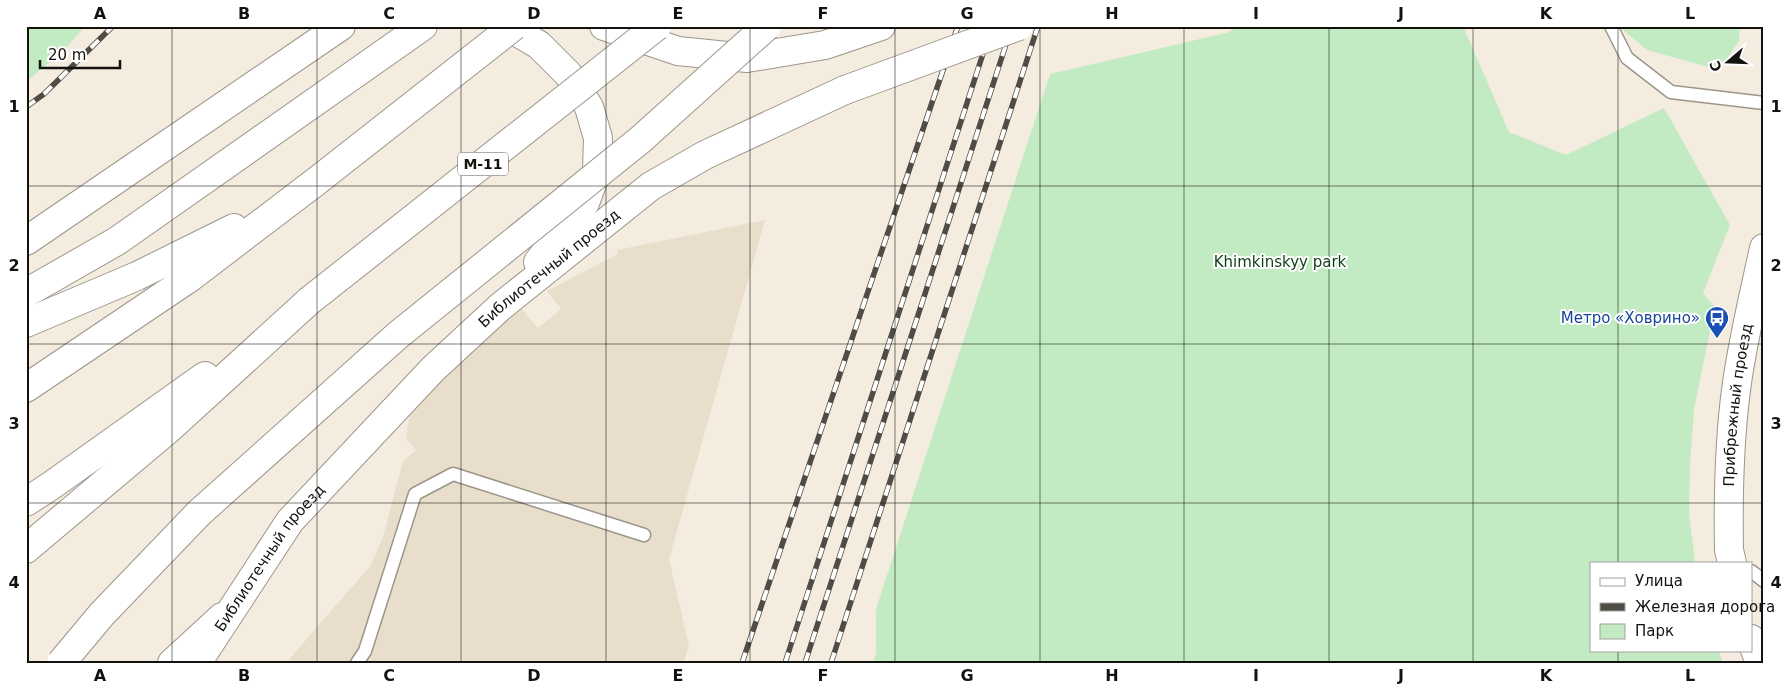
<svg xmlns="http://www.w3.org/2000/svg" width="1790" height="689" font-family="'DejaVu Sans',sans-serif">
<rect width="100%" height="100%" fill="#f3ecdf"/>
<path fill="#e9decb" d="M765 220 669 559 689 646 683 663H286L371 565 383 537 403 461 416 450 406 438 411 406 520 307 538 328 561 309 547 291 618 254 617 250Z"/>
<g fill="#c3ebc3">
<path d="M26 26H85L67 47 26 82Z"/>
<path d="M1236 26H1463L1509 132 1566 155 1664 108 1730 225 1703 293 1715 307 1694 409 1690 465 1689 512 1695 563H1591V650H1718L1723 663H873L876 654V609L1050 74 1230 32Z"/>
<path d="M1618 26H1739L1740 27 1739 41 1721 67 1712 68 1647 50Z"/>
</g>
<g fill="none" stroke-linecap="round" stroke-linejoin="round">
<g stroke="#9c958a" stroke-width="15">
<g id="service">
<path d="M1611 26 1627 58 1671 92 1764 103"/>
<path d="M1751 571 1764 581"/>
<path d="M357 663 365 651 415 494 453 474 644 535"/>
</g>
</g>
<g stroke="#9c958a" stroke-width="30">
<g id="tertiary">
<path id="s1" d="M1732 563 1729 550C1728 496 1729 444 1736 390 1742 343 1754 295 1764 248"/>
<path d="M1751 639 1760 663"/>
<path d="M172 663 222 617"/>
</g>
</g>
<g stroke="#9c958a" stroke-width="30">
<g id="secondary">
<path d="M507 26 539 45 568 74 589 107 598 138 597 170 585 203 538 262"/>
<path d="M604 26 678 51 747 58 825 45 881 26"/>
<path d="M26 293 117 241 423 26"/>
<path id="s2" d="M197 663 290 521 433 369 500 307 651 186 705 155 845 90"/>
</g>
</g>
<g stroke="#9c958a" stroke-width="30">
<g id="primary">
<path d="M26 241 341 26"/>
<path d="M26 323 137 276 234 228"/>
<path d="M26 388 188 279 318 180"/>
<path d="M26 502 52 485 205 376"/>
<path d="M26 549 171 427 309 301"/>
</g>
</g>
<use href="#service" stroke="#fff" stroke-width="12"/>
<use href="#tertiary" stroke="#fff" stroke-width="28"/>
<use href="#secondary" stroke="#fff" stroke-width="28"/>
<use href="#primary" stroke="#fff" stroke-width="28"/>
<g stroke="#4f4c45" stroke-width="5.5">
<g id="rail">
<path d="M26 107 44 94 113 26"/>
<path d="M742 663 958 26"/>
<path d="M785 663 992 26"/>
<path d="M805 663 1012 26"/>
<path d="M831 663 1038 26"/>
</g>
</g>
<use href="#rail" stroke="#fff" stroke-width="4" stroke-dasharray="11" stroke-linecap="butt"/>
<g stroke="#9c958a" stroke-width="30" stroke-linecap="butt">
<path id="secondary-bridge" d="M845 90 1019 26"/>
</g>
<g stroke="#9c958a" stroke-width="30" stroke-linecap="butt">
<g id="primary-bridge">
<path d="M318 180 514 26"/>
<path d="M309 301 657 26"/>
<path d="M61 663 102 614 199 513 398 335 640 140 767 26"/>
</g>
</g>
<use href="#secondary-bridge" stroke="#fff" stroke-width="28"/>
<use href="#primary-bridge" stroke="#fff" stroke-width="28"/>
</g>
<path fill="none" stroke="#14120e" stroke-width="1" stroke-opacity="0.55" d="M172 26V663M317 26V663M461 26V663M606 26V663M750 26V663M895 26V663M1040 26V663M1184 26V663M1329 26V663M1473 26V663M1618 26V563M26 186H1764M26 344H1764M26 503H1764M1618 650V663"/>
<defs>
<g id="bus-pin" transform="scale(1.25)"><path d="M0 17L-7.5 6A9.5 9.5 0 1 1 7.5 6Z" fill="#1a4fb4" stroke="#fff"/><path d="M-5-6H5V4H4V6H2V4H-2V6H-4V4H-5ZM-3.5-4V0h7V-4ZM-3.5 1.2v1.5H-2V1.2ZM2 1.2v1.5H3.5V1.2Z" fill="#fff"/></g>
</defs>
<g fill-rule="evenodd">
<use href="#bus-pin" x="1717" y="318"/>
</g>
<g text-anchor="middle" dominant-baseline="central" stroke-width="4" stroke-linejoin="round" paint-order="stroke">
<rect fill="#fff" stroke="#5a5956" stroke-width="1" x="458" y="152.5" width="50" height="23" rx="4"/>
<g font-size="14" font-weight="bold" fill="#14120e">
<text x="483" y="164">М-11</text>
</g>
<g font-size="15" fill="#0b3f13" stroke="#fff">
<text x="1280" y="262">Khimkinskyy park</text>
</g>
<g font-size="15" fill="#14120e" stroke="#fff">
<text stroke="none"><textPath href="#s2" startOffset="532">Библиотечный проезд</textPath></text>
<text stroke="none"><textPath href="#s1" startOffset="159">Прибрежный проезд</textPath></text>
<text stroke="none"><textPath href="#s2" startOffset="128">Библиотечный проезд</textPath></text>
</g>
<g font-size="15" fill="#164399" stroke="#fff" text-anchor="end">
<text x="1700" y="318">Метро «Ховрино»</text>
</g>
</g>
<rect width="1790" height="689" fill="none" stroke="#ffffff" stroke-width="55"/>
<rect x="1590" y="562" width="162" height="90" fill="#ffffff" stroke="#a1a09f"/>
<rect x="1600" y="578" width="25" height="8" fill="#ffffff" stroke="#a1a09f"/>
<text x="1635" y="586" font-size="15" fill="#14120e">Улица</text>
<rect x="1600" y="603" width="25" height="8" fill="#4f4c45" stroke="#a1a09f"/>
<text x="1635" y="612" font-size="15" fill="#14120e">Железная дорога</text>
<rect x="1600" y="624" width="25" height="15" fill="#c3ebc3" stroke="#a1a09f"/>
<text x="1635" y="636" font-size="15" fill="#14120e">Парк</text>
<g transform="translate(1728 62) rotate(251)" stroke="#ffffff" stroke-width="4" paint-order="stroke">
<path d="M0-4L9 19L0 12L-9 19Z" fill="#14120e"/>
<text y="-8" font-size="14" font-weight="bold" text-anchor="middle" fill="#14120e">С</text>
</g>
<path d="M40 60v8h80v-8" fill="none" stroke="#14120e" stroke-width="2.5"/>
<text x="48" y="60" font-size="15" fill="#14120e" stroke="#ffffff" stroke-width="4" paint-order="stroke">20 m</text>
<rect x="28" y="28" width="1734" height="634" fill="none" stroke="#14120e" stroke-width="2"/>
<g font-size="16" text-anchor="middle" font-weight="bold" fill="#14120e">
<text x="100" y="19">A</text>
<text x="244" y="19">B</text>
<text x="389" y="19">C</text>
<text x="534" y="19">D</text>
<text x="678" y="19">E</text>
<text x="823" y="19">F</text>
<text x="967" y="19">G</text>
<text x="1112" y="19">H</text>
<text x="1256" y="19">I</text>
<text x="1401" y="19">J</text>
<text x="1546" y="19">K</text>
<text x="1690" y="19">L</text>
<text x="14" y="112">1</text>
<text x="1776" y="112">1</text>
<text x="14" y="271">2</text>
<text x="1776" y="271">2</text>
<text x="14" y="429">3</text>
<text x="1776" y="429">3</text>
<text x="14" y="588">4</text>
<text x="1776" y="588">4</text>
<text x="100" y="681">A</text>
<text x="244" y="681">B</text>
<text x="389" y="681">C</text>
<text x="534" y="681">D</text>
<text x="678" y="681">E</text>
<text x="823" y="681">F</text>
<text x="967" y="681">G</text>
<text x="1112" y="681">H</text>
<text x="1256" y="681">I</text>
<text x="1401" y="681">J</text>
<text x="1546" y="681">K</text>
<text x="1690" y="681">L</text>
</g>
</svg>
